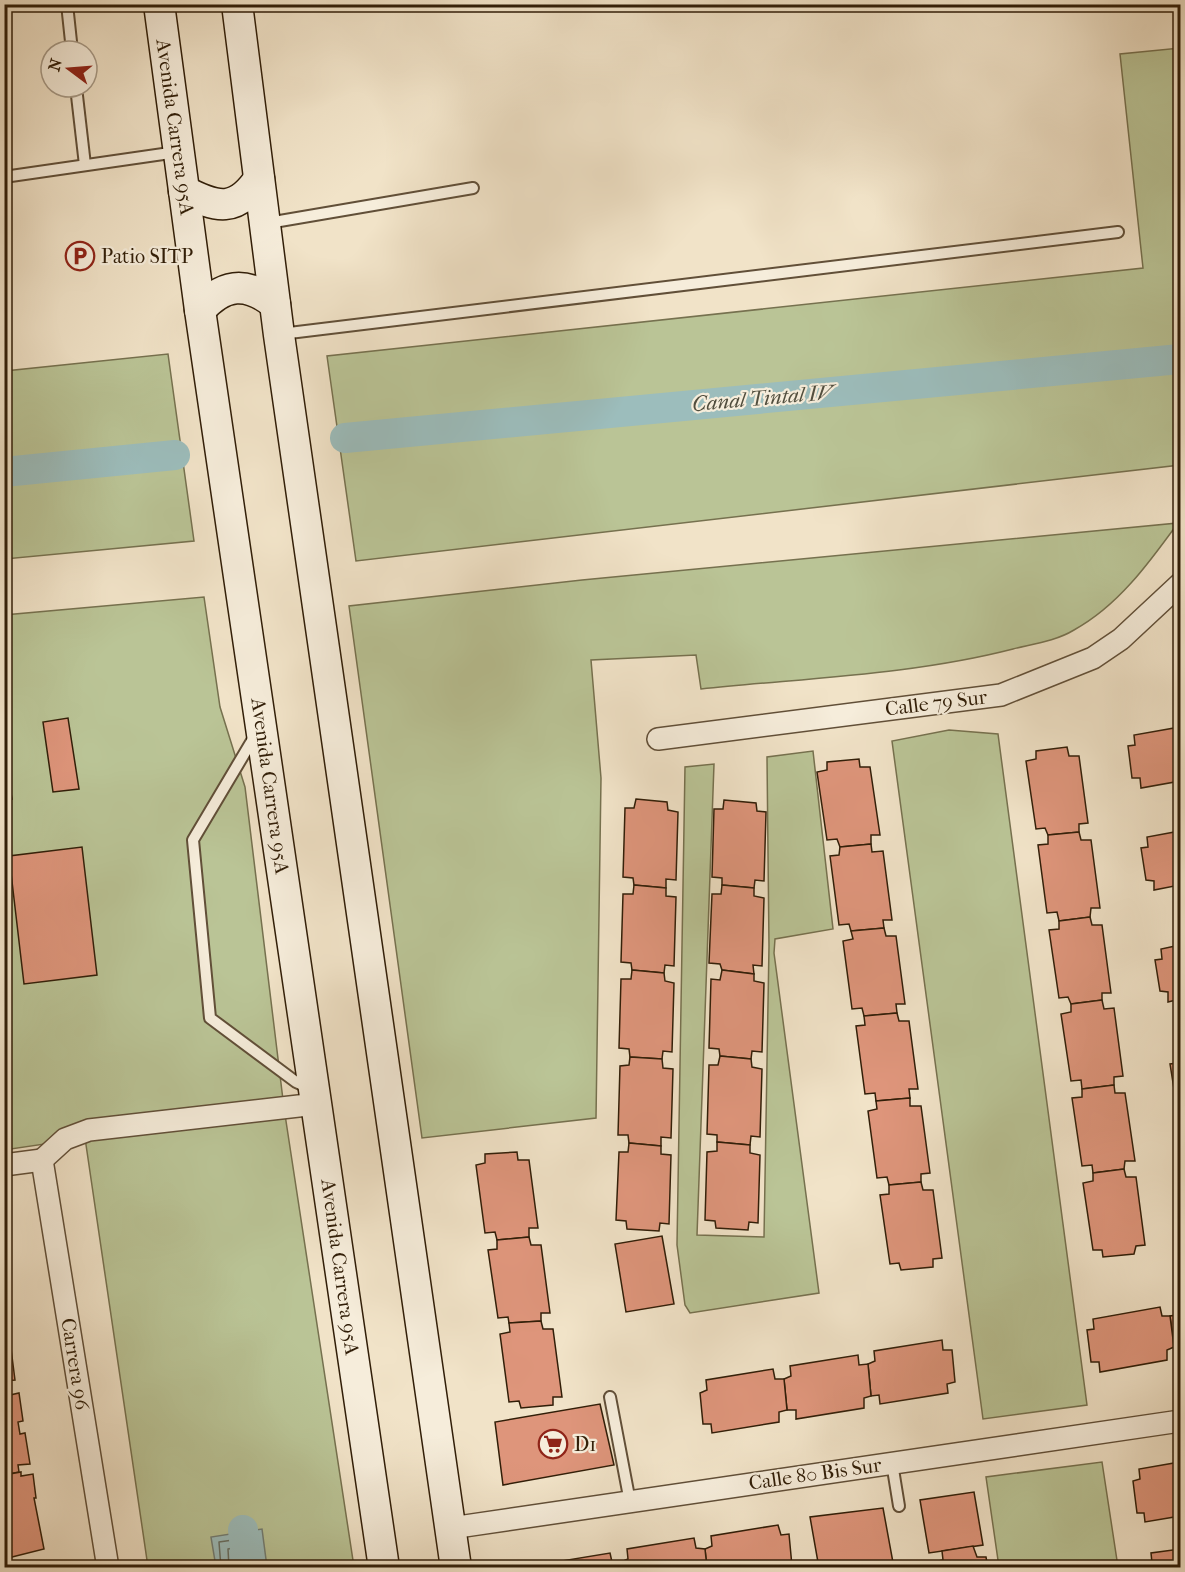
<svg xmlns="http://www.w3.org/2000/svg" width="1185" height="1572" font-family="'IM FELL French Canon',serif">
<rect width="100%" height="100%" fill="#f1e3c8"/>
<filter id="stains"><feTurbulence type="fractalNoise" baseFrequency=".00333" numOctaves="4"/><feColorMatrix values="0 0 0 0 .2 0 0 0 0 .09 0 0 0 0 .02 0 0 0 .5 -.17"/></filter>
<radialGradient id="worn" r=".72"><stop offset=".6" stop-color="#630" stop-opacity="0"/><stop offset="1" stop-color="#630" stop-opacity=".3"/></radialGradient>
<g fill="#bac496" stroke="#76714f" stroke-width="1.5">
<path d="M1180 48V465L356 561 327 356 1143 268 1120 54Z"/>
<path d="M168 354 194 541 5 559V371Z"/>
<path d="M1178 523C1149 563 1118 606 1074 630 1056 641 1033 644 1013 649 912 675 805 678 701 689L696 655 591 660 601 778 596 1118 422 1138 349 606 582 580Z"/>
<path d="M204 597 220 707 245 787 284 1108 354 1567H148L85 1138 11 1149 4 1096V615Z"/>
<path d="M949 730 998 734 1087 1405 983 1419 892 741Z"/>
<path d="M813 751 833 929 775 939 774 953 819 1293 690 1313 685 1305 677 1245 685 767 714 764 697 1235 764 1237 769 946 767 757Z"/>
<path d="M1102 1462 1118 1567H999L986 1477Z"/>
</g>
<path fill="#9cbdbc" stroke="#717d74" stroke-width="1.5" d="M262 1529 267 1567H216L211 1537Z"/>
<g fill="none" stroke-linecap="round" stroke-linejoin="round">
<g stroke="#666e62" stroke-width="1.5">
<path d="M221 1568 219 1542 254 1537 257 1539 261 1568"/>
<path d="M229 1568 228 1549 248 1545 251 1547 254 1568"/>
</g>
<g stroke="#9cbdbc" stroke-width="30">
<path d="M345 438 1180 359"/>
<path d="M4 472 175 455"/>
<path d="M243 1530 247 1568"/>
</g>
</g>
<g fill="#de957b" stroke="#311e08" stroke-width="1.5">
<path d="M68 718 79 789 53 792 43 722Z"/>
<path d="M1180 727V781L1141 788 1140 778H1132L1128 746 1135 745 1134 735Z"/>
<path d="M1067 747 1069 756H1079L1088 823 1079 824V832L1048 835 1045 828 1036 829 1026 761 1036 759V751Z"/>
<path d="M4 750 12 799 4 800Z"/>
<path d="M859 759 860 767H870L880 835H871V844L840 847 837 839 827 840 817 772 827 770V762Z"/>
<path d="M636 799 667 802 668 810 678 812 676 880 666 879V888L634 885 633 878 623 877 625 808H634Z"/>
<path d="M724 800 756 803 757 811 766 812 764 881 755 880 754 888 722 885V878L712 877 714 809H723Z"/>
<path d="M1180 831V885L1154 890V881L1146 880 1141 848 1148 847 1147 837Z"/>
<path d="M1079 832 1081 840H1091L1100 908H1091L1090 917 1059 921 1057 912 1047 913 1038 845 1048 844V835Z"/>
<path d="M871 844 872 852 883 851 892 920H883L884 928 851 931 849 924 839 925 830 856 839 855 840 847Z"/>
<path d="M82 847 97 975 24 984 9 856Z"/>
<path d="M634 885 666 888V896L676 897 674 966 665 965 664 973 632 970 631 963 621 962 623 894H633Z"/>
<path d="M722 885 754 888V896L764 898 762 966 753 965 754 974 722 970 720 964 709 963 712 894H721Z"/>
<path d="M1090 917 1092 925H1102L1111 993H1102V1000L1071 1004 1068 997 1059 998 1049 930 1059 929V921Z"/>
<path d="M884 928 886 936H896L905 1004H896L897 1013 864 1016 862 1008 852 1009 843 941 853 939 851 931Z"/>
<path d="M1180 945V999L1168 1002V992L1160 991 1155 960 1162 959 1161 949Z"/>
<path d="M632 970 664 973 665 981 674 983 672 1052 663 1051 662 1059 630 1057 629 1049 619 1048 621 979H631Z"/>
<path d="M722 970 754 974V981L764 983 762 1052 752 1051 751 1059 720 1056 719 1049 709 1048 711 979 720 980Z"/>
<path d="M1102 1000 1104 1009 1114 1008 1123 1076 1114 1077V1085L1082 1089 1081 1080 1071 1081 1061 1014 1071 1012V1004Z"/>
<path d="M897 1013 899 1021H909L918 1089H909L910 1098 876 1101 875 1093 865 1094 856 1026 865 1025 864 1016Z"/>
<path d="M1180 1052V1096L1175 1095 1170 1064 1178 1063 1176 1053Z"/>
<path d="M720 1056 751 1059 752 1067 762 1069 760 1137 751 1136 750 1145 717 1142V1135L707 1134 709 1065H718Z"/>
<path d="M630 1057 662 1059 663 1068 673 1069 671 1138 661 1137V1146L629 1143 628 1135H618L620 1066 629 1065Z"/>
<path d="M1114 1085 1115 1093H1125L1135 1161H1125L1124 1169 1093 1173 1092 1165 1082 1166 1072 1098 1082 1097V1089Z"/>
<path d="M910 1098V1106H921L930 1173 921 1174V1182L889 1185 887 1177 877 1178 868 1111 877 1109 876 1101Z"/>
<path d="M717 1142 750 1145V1153L760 1155 758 1223 749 1222 748 1230 716 1228 715 1221 705 1220 707 1152 717 1151Z"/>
<path d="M629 1143 661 1146V1154L671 1155 669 1224 660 1223 659 1231 627 1229 626 1221 616 1220 619 1152H628Z"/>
<path d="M517 1152 518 1160H529L538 1228H529V1237L497 1240 495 1232 485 1233 476 1165 485 1163V1154Z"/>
<path d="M1124 1169 1126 1177H1136L1145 1245 1136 1246 1134 1254 1103 1257 1102 1250H1093L1083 1183 1093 1181V1173Z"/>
<path d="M921 1182 923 1190H933L942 1258 933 1259V1267L901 1270 899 1263 890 1264 880 1195 889 1194V1185Z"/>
<path d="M662 1236 674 1304 626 1312 615 1244Z"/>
<path d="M529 1237 531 1245H541L550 1313H541V1321L509 1323 508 1317 498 1318 488 1250 497 1249V1240Z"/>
<path d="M1180 1304V1348L1174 1347 1170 1316 1177 1315 1176 1305Z"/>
<path d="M1160 1307 1162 1316H1170L1174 1347 1167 1350V1360L1100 1372 1099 1362H1091L1087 1330 1094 1329 1093 1319Z"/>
<path d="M4 1309 9 1338H4Z"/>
<path d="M541 1321 543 1329H553L562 1397H553V1405L521 1408 519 1401 509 1402 500 1334 510 1332 509 1323Z"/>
<path d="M942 1340 943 1350H952L955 1382 947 1384 948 1393 880 1404 879 1395 871 1396 868 1364 875 1361 874 1351Z"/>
<path d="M4 1341 6 1350 11 1349 15 1380 4 1381Z"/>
<path d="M858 1355 859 1365 868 1364 871 1396 864 1398V1408L796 1419V1410H787L784 1379 791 1376 790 1366Z"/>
<path d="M773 1369 775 1379H784L787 1410 779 1412V1422L712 1433 711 1424H703L700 1393 707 1390 706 1380Z"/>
<path d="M9 1390 10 1395 19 1393 23 1421 18 1422 20 1434 25 1433 30 1464 18 1465 19 1472 4 1475V1391Z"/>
<path d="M600 1404 614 1465 503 1485 495 1422Z"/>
<path d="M1180 1462V1516L1145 1522 1144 1513H1137L1133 1481 1140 1479 1139 1469Z"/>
<path d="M21 1472V1476L33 1474 36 1498H34L44 1549 4 1559V1475Z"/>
<path d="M974 1492 983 1545 929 1553 920 1500Z"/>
<path d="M883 1508 894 1568H819L810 1517Z"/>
<path d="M778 1525 781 1535 789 1534 792 1566 707 1568 705 1549 712 1546 711 1536Z"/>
<path d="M694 1538 696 1548 705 1549 707 1568H622L621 1562 628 1559 627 1549Z"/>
<path d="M973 1546 977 1557H986L988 1568H934L933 1562 943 1560 942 1551Z"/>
<path d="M1180 1549V1568H1145L1152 1563 1151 1553Z"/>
<path d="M610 1553 612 1562H621L622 1568H544L543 1564Z"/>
</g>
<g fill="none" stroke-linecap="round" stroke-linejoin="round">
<g stroke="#614f38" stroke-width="14">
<g id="lane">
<path d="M67 4 72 51"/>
<path d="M76 87 85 165"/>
<path d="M4 177 177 152"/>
<path d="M268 223 473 188"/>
<path d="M281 334 1118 232"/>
<path d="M256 734 193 840 210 1018 296 1082 311 1089"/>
<path d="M610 1397 630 1502"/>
<path d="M892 1463 899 1506"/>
</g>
</g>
<g stroke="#614f38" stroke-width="24">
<g id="street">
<path d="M658 739 1001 695 1093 658 1121 639 1180 584"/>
<path d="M42 1160 108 1568"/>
<path d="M42 1160 65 1139 89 1130 316 1104"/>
<path d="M4 1165 42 1160"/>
<path d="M451 1528 1180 1421"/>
</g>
</g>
<g stroke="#311e08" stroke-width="33">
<g id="secondary">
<path d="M159 4 200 310 384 1568"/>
<path d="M237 4 279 335 456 1568"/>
<path d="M184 191C217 208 236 213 259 179"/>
<path d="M200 310C224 283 247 281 275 304"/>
</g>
</g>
<use href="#lane" stroke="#f6eddb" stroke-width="10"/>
<use href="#street" stroke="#f6eddb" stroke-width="21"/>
<use href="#secondary" stroke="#f6eddb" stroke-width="30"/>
</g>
<defs>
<g id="parking-ring" transform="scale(1.5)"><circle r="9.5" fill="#f6eddb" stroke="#8f2418" stroke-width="1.5"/><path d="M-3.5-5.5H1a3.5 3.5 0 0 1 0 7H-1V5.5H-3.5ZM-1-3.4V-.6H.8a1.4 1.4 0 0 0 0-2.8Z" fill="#8f2418"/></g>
<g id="supermarket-ring" transform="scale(1.5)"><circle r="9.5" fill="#f6eddb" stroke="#8f2418" stroke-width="1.5"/><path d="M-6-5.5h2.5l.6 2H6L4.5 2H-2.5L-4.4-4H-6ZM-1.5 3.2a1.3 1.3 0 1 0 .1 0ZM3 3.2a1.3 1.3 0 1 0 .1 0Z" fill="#8f2418"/></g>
</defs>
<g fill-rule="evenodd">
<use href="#parking-ring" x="80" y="256"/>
<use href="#supermarket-ring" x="553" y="1444"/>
</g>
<g text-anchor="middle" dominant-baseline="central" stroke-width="4.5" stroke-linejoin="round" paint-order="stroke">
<g font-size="20" fill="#311e08" stroke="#f6eddb">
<text transform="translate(175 127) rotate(82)">Avenida Carrera 95A</text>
<text transform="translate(936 703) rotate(-7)">Calle 79 Sur</text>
<text transform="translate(270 786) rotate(82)">Avenida Carrera 95A</text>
<text transform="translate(340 1267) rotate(82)">Avenida Carrera 95A</text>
<text transform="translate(75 1364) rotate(81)">Carrera 96</text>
<text transform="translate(815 1474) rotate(-8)">Calle 80 Bis Sur</text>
</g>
<g font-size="20" fill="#311e08" stroke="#f6eddb" text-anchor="start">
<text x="101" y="256">Patio SITP</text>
<text x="574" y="1444">D1</text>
</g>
<g font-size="21" font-style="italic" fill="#514e3e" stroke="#f6eddb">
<text transform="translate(763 398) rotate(-5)">Canal Tintal IV</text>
</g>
</g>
<rect width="1185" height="1572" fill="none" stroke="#f1e3c8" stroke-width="24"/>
<rect x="6" y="6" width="1173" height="1560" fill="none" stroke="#311e08" stroke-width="3"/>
<rect x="12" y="12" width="1161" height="1548" fill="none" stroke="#311e08" stroke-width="1.5"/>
<g transform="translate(69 69) rotate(286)"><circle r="28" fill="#f6eddb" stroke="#a79a87" stroke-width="1.5"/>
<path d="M0-4.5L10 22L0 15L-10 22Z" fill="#8f2418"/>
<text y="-9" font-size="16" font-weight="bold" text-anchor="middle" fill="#311e08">N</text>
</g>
<rect width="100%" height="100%" filter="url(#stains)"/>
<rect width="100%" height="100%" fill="url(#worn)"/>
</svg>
